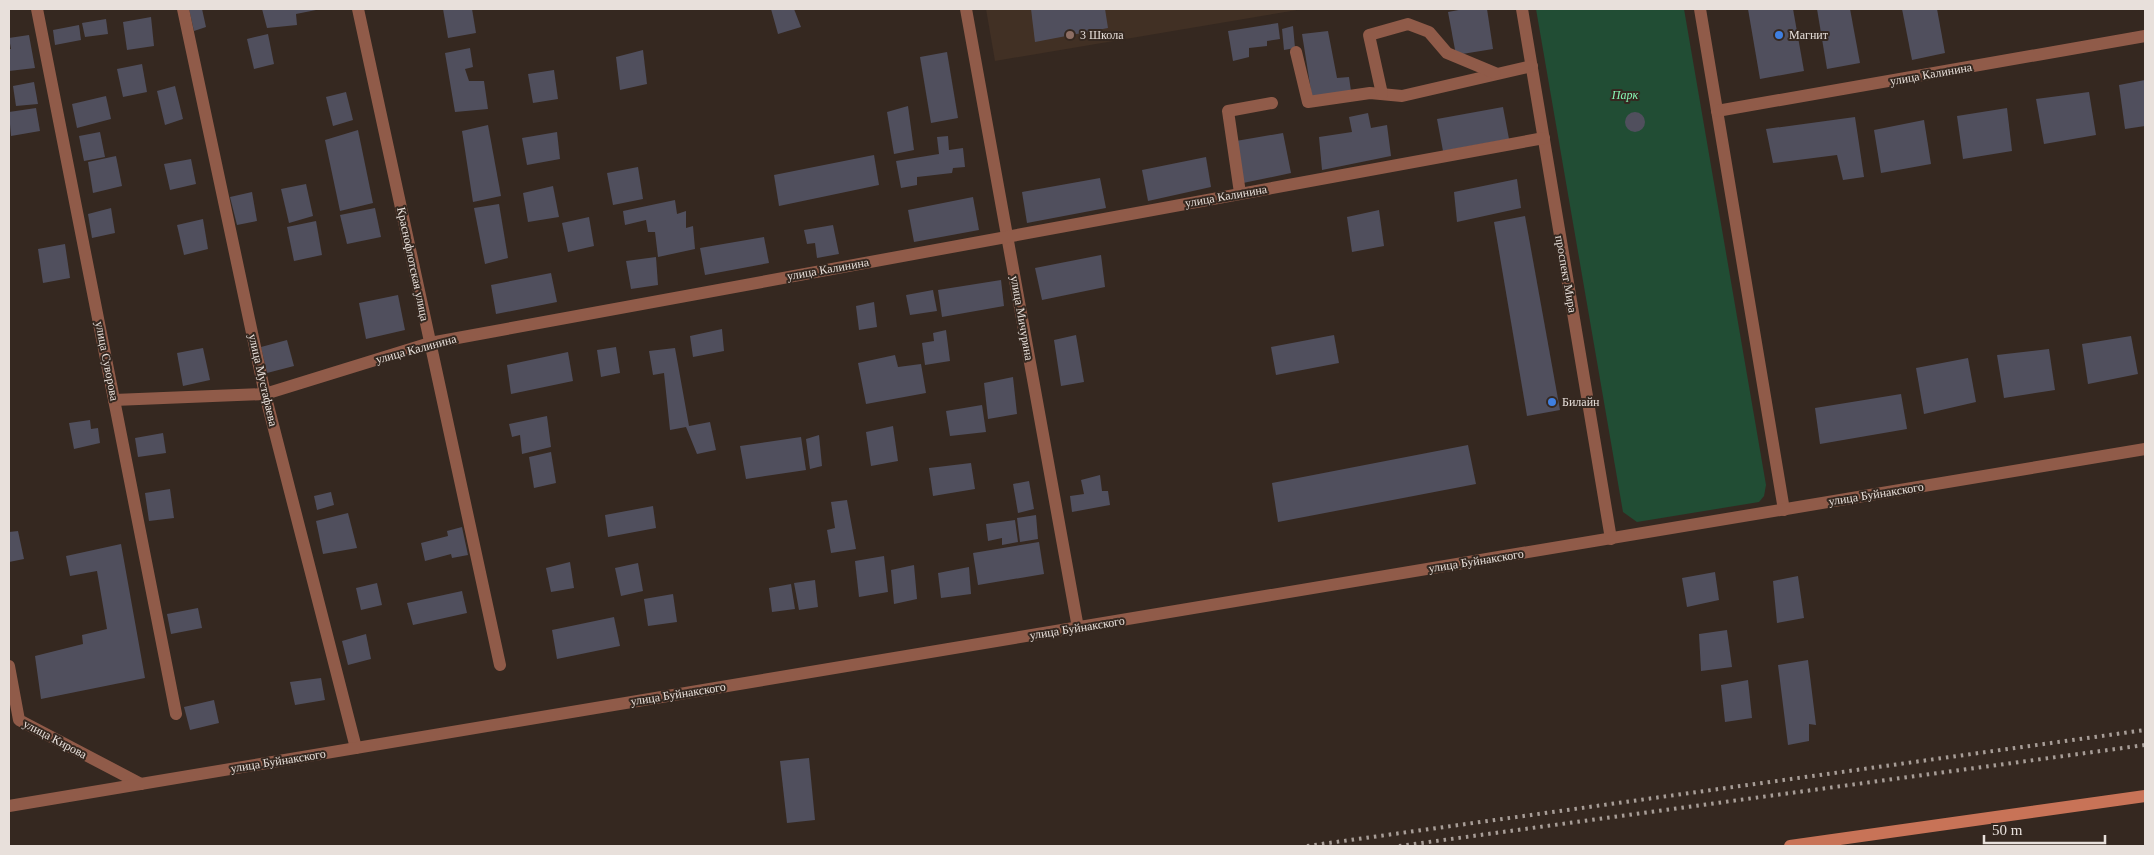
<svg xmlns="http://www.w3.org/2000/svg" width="2154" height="855" font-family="Georgia,serif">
<rect width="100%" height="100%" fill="#352820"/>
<path fill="#413024" d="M986 9H1303L995 61Z"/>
<path fill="#214d34" d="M1536 9H1684L1766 485 1764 496 1759 502 1637 522 1623 512Z"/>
<g fill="#504f5d">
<path d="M189 9H202L206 27 194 31Z"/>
<path d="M262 9H315L316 10 296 14 297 25 267 28Z"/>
<path d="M443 9H472L476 33 448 38Z"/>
<path d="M771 9H794L801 27 778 34Z"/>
<path d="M1031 9H1105L1108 28 1035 42Z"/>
<path d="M1464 9H1487L1493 49 1456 55 1448 12Z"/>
<path d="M1748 9H1793L1804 71 1760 79Z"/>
<path d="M1817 9H1850L1860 63 1827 69Z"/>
<path d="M1902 9H1937L1945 53 1912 60Z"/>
<path d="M151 17 154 46 127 50 123 22Z"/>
<path d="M106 19 108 34 85 37 82 23Z"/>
<path d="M1278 23 1280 39 1267 41V46L1249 48V57L1233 61 1228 31Z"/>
<path d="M79 25 81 40 55 45 53 30Z"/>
<path d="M1293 26 1295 48 1284 50 1282 29Z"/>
<path d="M1328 31 1337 78 1349 77 1351 91 1312 97 1302 34Z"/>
<path d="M268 34 274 64 254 69 247 39Z"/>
<path d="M29 35 35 68 9 71V49H11L9 38Z"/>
<path d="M470 48 473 67 465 69 469 81H484L488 109 455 112 445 53Z"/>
<path d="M643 50 647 84 620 90 616 57Z"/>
<path d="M947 52 958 118 931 123 920 57Z"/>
<path d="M142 64 147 92 123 97 117 69Z"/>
<path d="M554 70 558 99 533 103 528 74Z"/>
<path d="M2145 80V126L2125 129 2119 85Z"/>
<path d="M34 82 38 104 16 106 13 86Z"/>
<path d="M175 86 183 119 165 125 157 91Z"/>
<path d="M346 92 353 120 333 126 326 97Z"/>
<path d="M2089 92 2096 135 2044 144 2036 99Z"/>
<path d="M106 96 111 119 77 128 72 104Z"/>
<path d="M908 106 914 150 894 154 887 112Z"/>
<path d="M1503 107 1509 139 1443 151 1437 119Z"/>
<path d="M36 108 40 131 11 136 9 112Z"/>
<path d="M2007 108 2012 151 1963 159 1957 116Z"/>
<circle cx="1635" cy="122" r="10"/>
<path d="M1368 113 1371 128 1387 125 1391 156 1322 170 1319 137 1352 132 1349 117Z"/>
<path d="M1855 117 1864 177 1843 180 1837 155 1773 163 1766 129Z"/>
<path d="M1924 120 1931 164 1881 173 1874 130Z"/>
<path d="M488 125 501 196 473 202 462 131Z"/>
<path d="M358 130 373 203 340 211 325 140Z"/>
<path d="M100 132 105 157 84 161 79 136Z"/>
<path d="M557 132 560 159 527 165 522 138Z"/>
<path d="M1283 133 1291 173 1243 183 1236 141Z"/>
<path d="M948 136 949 150 963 148 965 167 953 168 952 173 917 177V185L901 188 896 161 939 154 937 137Z"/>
<path d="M874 155 879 185 779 206 774 175Z"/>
<path d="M116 156 122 186 93 193 88 162Z"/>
<path d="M1206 157 1211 187 1148 201 1142 170Z"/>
<path d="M191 159 196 184 170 190 164 164Z"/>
<path d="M638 167 643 199 613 205 607 173Z"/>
<path d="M1100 178 1106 208 1027 223 1022 192Z"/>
<path d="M1517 179 1521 208 1457 222 1454 192Z"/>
<path d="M306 184 313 216 289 223 281 189Z"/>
<path d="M553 186 559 217 528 222 523 193Z"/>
<path d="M252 192 257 221 237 225 230 197Z"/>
<path d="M973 197 979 230 914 242 908 210Z"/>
<path d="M675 200 677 214 686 211V228L693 226 695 249 658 257 655 232H648L646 220 625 225 623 211Z"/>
<path d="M499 204 508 258 485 264 474 208Z"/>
<path d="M111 208 115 233 92 238 88 214Z"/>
<path d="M375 208 381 237 347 244 340 215Z"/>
<path d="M1379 210 1384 246 1352 252 1347 217Z"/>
<path d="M1525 216 1560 410 1527 416 1494 222Z"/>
<path d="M589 217 594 246 568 252 562 223Z"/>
<path d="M203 219 208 249 184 255 177 225Z"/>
<path d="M316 221 322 255 294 261 287 227Z"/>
<path d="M833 225 839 254 817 258 815 243 807 244 804 230Z"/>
<path d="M764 237 769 263 705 275 700 248Z"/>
<path d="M65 244 70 278 43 283 38 249Z"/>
<path d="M1101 255 1105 287 1042 300 1035 268Z"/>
<path d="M656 257 658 285 631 289 626 261Z"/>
<path d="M551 273 557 302 496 314 491 285Z"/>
<path d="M1001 280 1004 306 942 317 938 290Z"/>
<path d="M933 290 937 311 910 315 906 295Z"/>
<path d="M398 295 405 330 366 339 359 303Z"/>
<path d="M874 302 877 327 859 330 856 306Z"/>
<path d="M722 329 724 351 693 357 690 336Z"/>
<path d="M946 330 950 361 925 365 922 343 934 341 933 333Z"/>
<path d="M1076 335 1084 382 1061 386 1054 340Z"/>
<path d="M1334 335 1339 363 1276 375 1271 347Z"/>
<path d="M2131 336 2138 374 2088 384 2082 344Z"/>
<path d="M287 340 294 366 267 373 261 347Z"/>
<path d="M616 347 620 373 601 377 597 350Z"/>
<path d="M203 348 210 380 183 386 177 353Z"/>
<path d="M675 348 689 426 710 422 716 450 697 454 686 427 670 430 664 373 653 375 649 351Z"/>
<path d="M2049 349 2055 390 2004 398 1997 355Z"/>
<path d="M568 352 573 381 511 394 507 365Z"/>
<path d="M895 355 898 367 921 364 926 393 866 404 858 363Z"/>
<path d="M1968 358 1976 402 1924 414 1916 368Z"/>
<path d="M1013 377 1017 414 988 419 984 383Z"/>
<path d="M1901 394 1907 429 1820 444 1815 408Z"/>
<path d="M982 405 986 432 950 436 946 411Z"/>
<path d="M547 416 551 447 522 454 520 435 512 437 509 424Z"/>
<path d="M90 420 91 429 98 428 100 443 74 449 69 423Z"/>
<path d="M893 426 898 461 871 466 866 432Z"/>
<path d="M163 433 166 453 138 457 135 438Z"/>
<path d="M819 435 822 466 810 469 806 439Z"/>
<path d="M801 437 806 470 746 479 740 446Z"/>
<path d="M1468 445 1476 484 1278 522 1272 483Z"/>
<path d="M551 452 556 483 534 488 529 457Z"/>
<path d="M971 463 975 489 933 496 929 468Z"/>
<path d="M1100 475 1102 491H1108L1110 505 1072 512 1070 496 1084 494 1081 480Z"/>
<path d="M1029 481 1034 509 1018 513 1013 484Z"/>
<path d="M170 489 174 518 149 521 145 493Z"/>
<path d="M331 492 334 505 317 510 314 496Z"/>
<path d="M847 500 856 549 831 553 827 530 835 528 831 502Z"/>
<path d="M653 506 656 528 608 537 605 515Z"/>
<path d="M348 513 357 548 323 554 316 521Z"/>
<path d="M1036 515 1038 539 1020 542 1017 518Z"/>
<path d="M1015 520 1018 542 1002 545V538L988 541 986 524Z"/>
<path d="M462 527 468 555 452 558 451 554 425 561 421 543 448 536 447 531Z"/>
<path d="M18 531 24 559 9 562V532Z"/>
<path d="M1039 542 1044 574 978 585 973 553Z"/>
<path d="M121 544 145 678 41 699 35 656 83 644 82 635 107 629 97 571 70 576 66 556Z"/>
<path d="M884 556 888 592 859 597 855 561Z"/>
<path d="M570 562 574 588 551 592 546 568Z"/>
<path d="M638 563 643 591 621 596 615 568Z"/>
<path d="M914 565 917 599 894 604 891 570Z"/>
<path d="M969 567 971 594 941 598 938 573Z"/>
<path d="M1715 572 1719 600 1687 607 1682 578Z"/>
<path d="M1798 576 1804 618 1777 623 1773 581Z"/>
<path d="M815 580 818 607 799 610 794 583Z"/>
<path d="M377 583 382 605 361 610 356 588Z"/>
<path d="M791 584 795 609 772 612 769 588Z"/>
<path d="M462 591 467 613 413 625 407 603Z"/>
<path d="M673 594 677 622 648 626 644 599Z"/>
<path d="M198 608 202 628 171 634 167 614Z"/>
<path d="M614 617 620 646 557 659 552 630Z"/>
<path d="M1727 630 1732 667 1701 671 1699 634Z"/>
<path d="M366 634 371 659 348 665 342 641Z"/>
<path d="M1808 660 1816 725 1809 724V741L1788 745 1778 665Z"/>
<path d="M321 678 325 700 295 705 290 682Z"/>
<path d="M1748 680 1752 718 1725 722 1721 685Z"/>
<path d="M214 700 219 723 190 730 184 707Z"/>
<path d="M809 758 815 820 787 823 780 761Z"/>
</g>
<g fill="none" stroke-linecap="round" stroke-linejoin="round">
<g stroke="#905b49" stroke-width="12">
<path d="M37 9 176 714"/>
<path d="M183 9 265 394 356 748"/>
<path d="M358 9 500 665"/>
<path d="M966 9 1078 628"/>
<path d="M1522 9 1611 539"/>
<path d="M1700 9 1784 510"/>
<path d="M1296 52 1308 102 1370 93 1402 96 1532 66"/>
<path d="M1382 94 1369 35 1408 24 1429 32 1447 53 1495 73"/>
<path d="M1717 111 2145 36"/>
<path d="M1240 193 1228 111 1272 103"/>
<path d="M114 400 265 394 430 343 1544 138"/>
<path d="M9 666 19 720 141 784"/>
<path d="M9 806 2145 449"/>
</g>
<path stroke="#c87357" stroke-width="12" d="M1790 846 2145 796"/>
<g stroke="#a79d97" stroke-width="4" stroke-dasharray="2.5 5" stroke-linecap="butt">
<path d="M1307 846 2145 730"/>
<path d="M1399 846 2145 745"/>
</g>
</g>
<circle fill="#8d6e63" stroke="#352820" stroke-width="2" cx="1070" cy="35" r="5"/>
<g fill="#3f7fe0" stroke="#352820" stroke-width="2">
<circle cx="1779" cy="35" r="5"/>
<circle cx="1552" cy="402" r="5"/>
</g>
<g text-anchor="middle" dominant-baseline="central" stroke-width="4" stroke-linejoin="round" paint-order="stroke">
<g font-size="12" fill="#e8e0db" stroke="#352820" text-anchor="start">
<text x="1080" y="35">3 Школа</text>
<text x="1789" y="35">Магнит</text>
<text x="1562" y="402">Билайн</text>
</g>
<g font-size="12" fill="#e8e0db" stroke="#352820">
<text transform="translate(1931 74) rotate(-10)">улица Калинина</text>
<text transform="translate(1226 196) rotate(-10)">улица Калинина</text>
<text transform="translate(413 264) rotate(78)">Краснофлотская улица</text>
<text transform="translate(828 269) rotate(-10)">улица Калинина</text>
<text transform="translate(1566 274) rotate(80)">проспект Мира</text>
<text transform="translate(1022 318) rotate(80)">улица Мичурина</text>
<text transform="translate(416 349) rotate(-15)">улица Калинина</text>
<text transform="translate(107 361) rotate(79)">улица Суворова</text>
<text transform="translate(263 380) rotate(77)">улица Мустафаева</text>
<text transform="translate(1876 494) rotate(-9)">улица Буйнакского</text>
<text transform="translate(1476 561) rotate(-9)">улица Буйнакского</text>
<text transform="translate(1077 628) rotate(-9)">улица Буйнакского</text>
<text transform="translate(678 694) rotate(-9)">улица Буйнакского</text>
<text transform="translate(55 739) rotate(28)">улица Кирова</text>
<text transform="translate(278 761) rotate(-9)">улица Буйнакского</text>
</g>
<g font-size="12" font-style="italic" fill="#87f6b4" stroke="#352820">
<text x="1625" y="95">Парк</text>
</g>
</g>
<rect width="2154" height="855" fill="none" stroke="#e8e0db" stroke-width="20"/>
<path d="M1984 835v8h121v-8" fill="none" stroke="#e8e0db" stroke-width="2.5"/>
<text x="1992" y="835" font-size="15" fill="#e8e0db" stroke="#352820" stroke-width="4" paint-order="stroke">50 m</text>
</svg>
